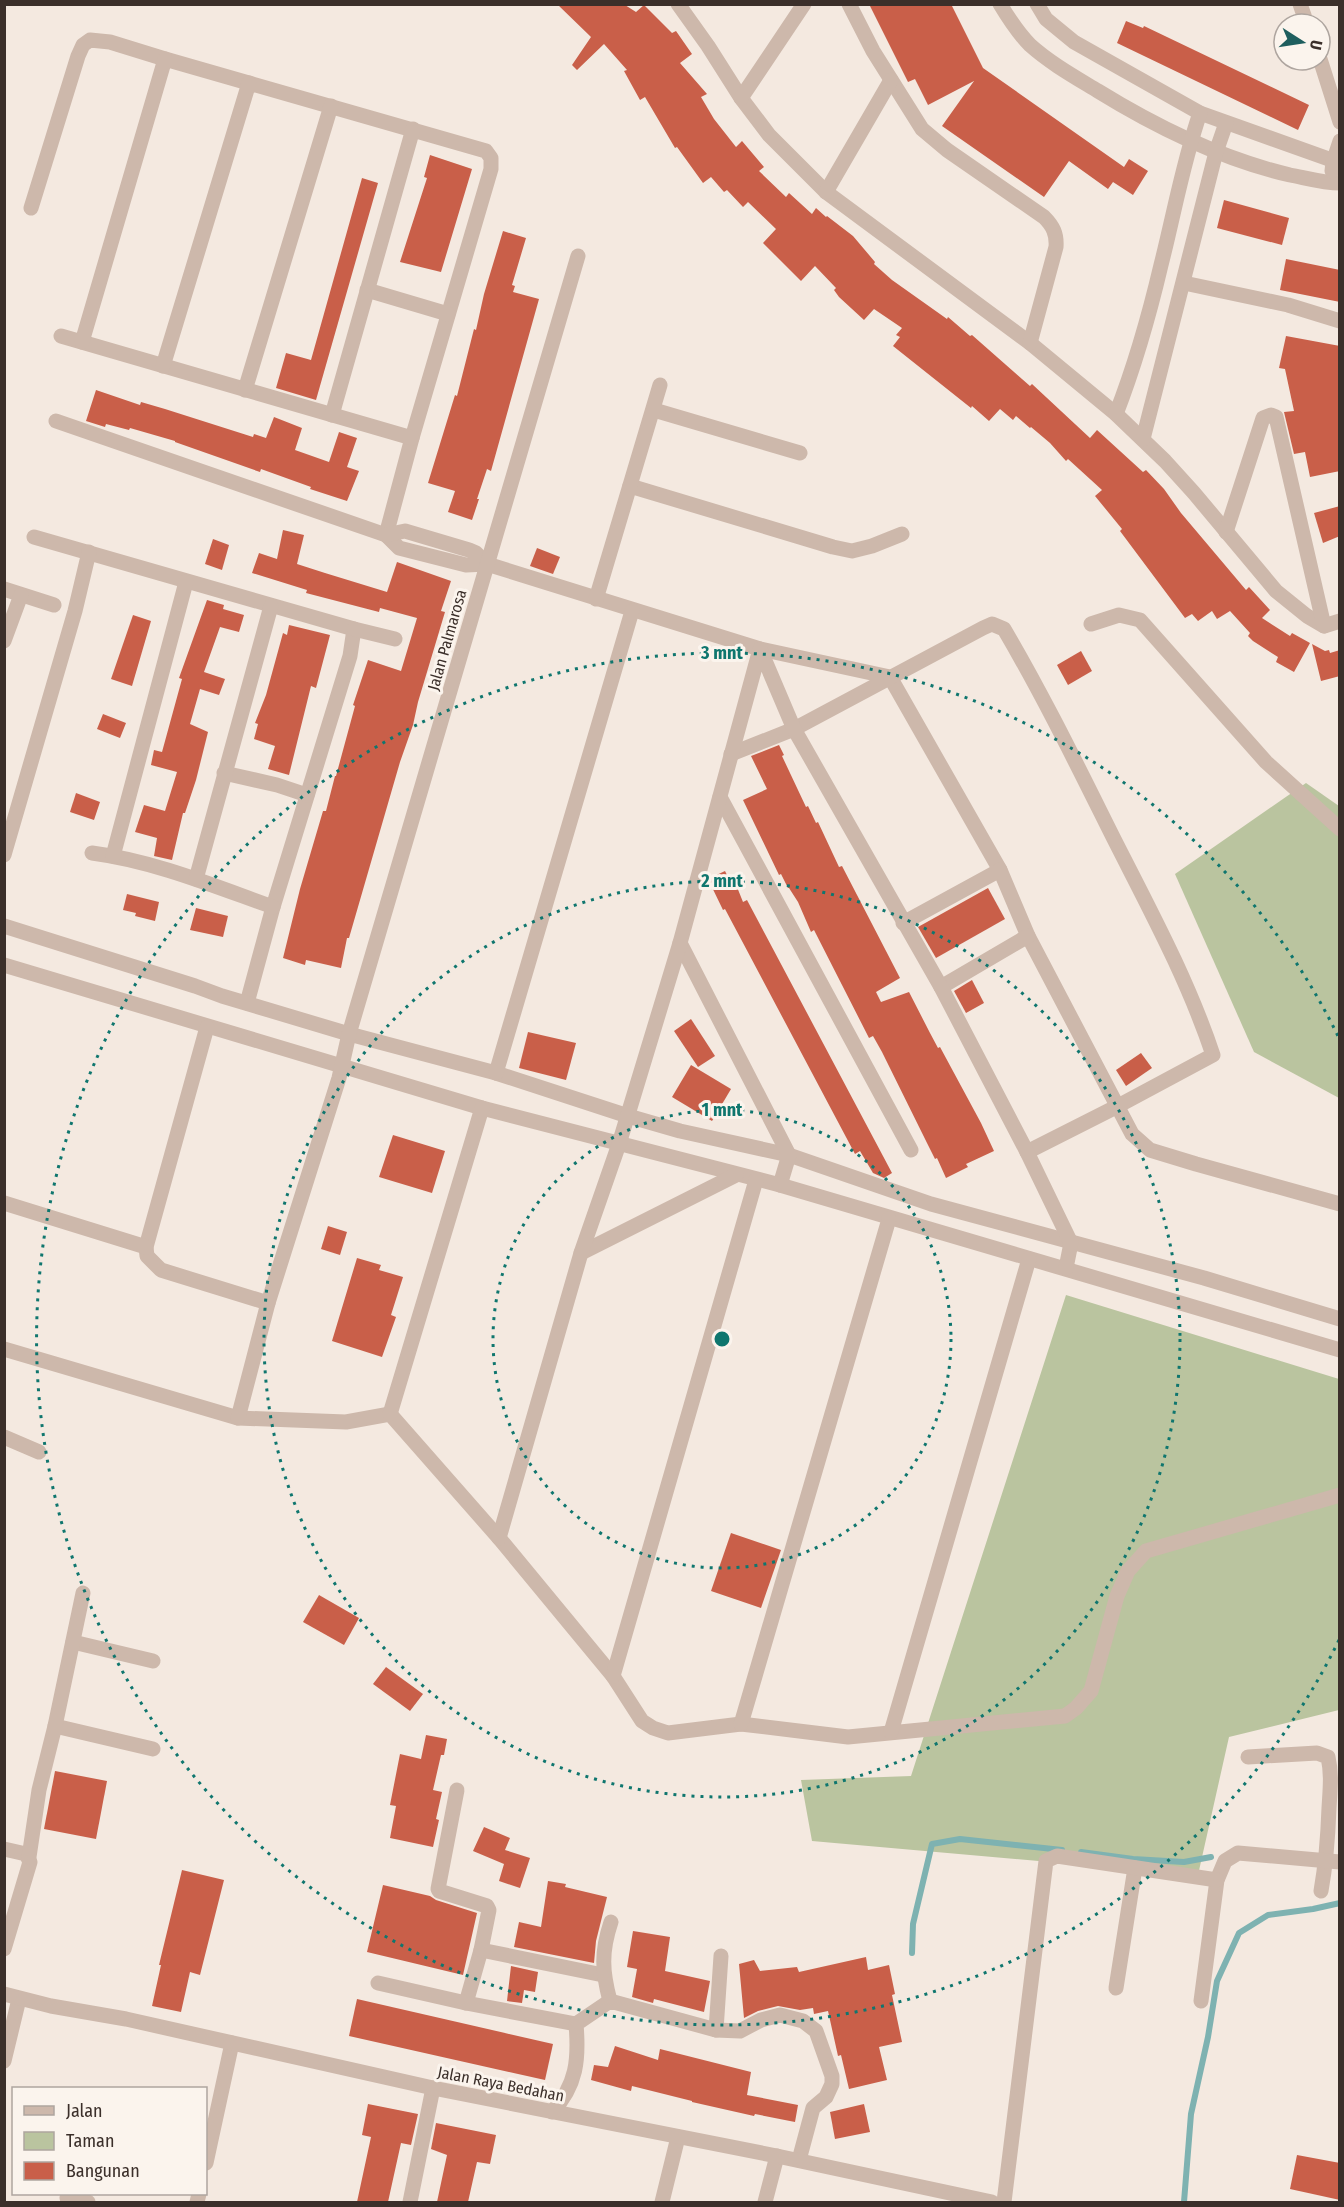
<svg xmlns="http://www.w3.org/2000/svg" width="1344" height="2207" font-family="'Fira Sans Condensed',sans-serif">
<rect width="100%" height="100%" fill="#f4e9e0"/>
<g fill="#bac49f">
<path d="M1306 783 1339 806V1098L1254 1052 1175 874Z"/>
<path d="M1066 1295 1339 1379V1710L1229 1737 1198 1875 812 1841 801 1780 911 1776Z"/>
</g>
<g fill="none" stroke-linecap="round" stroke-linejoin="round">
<g stroke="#7eb2b1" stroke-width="6">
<path d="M1081 1852 1133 1859 1184 1862 1211 1857"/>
<path d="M912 1953 913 1924 932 1844 960 1839 1062 1850"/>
<path d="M1184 2202 1191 2114 1208 2037 1217 1981 1239 1933 1268 1915 1313 1909 1340 1903"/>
</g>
</g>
<g fill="#c95f49">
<path d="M557 4 625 5 636 12 644 5 672 33 676 31 692 54 680 63 707 94 701 97 714 119 736 147 742 141 764 167 759 171 786 197 789 193 812 214 816 208 826 217 827 216 853 236 875 262 874 264 892 280 947 319 948 317 970 336 972 335 1030 386 1032 384 1090 438 1097 430 1143 472 1146 470 1164 489 1181 513 1246 590 1249 587 1270 610 1262 618 1290 636 1292 633 1310 643 1294 672 1276 662 1278 657 1253 641 1248 636 1250 633 1230 611 1217 619 1212 611 1198 621 1192 614 1185 618 1120 531 1122 529 1095 496 1102 490 1068 459 1066 461 1050 443 1031 427 1030 428 1016 416 1013 420 1000 409 989 421 972 406 971 408 893 346 900 337 896 335 902 328 874 309 864 320 839 297 834 290 836 288 815 266 801 281 763 243 776 229 748 202 743 207 727 190 724 192 711 177 703 183 677 147 675 148 645 97 640 100 624 71 627 70 604 44 577 70 572 65 591 37Z"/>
<path d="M869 4H951L983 68 1124 167 1129 159 1148 171 1133 195 1113 182 1108 189 1069 161 1044 197 942 126 974 81 928 105 915 79 908 82Z"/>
<path d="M1126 21 1143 28 1144 26 1309 105 1298 130 1117 43Z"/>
<path d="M430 155 472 169 441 272 400 262 427 178 424 177Z"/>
<path d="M362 178 378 183 316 400 276 388 286 353 311 360Z"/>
<path d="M1224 200 1289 218 1282 245 1217 228Z"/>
<path d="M503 231 526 238 512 285 515 286 513 292 539 299 491 471 487 469 477 499H479L472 520 448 512 455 491 428 483 455 395 457 396 474 329 476 330 484 294Z"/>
<path d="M1286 259 1340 270V302L1280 290Z"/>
<path d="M1286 336 1340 346V471L1310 477 1305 452 1294 454 1284 412 1294 411 1285 369 1279 368Z"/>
<path d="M96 390 140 405 141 402 165 409 253 437 254 434 266 438 274 417 302 428 295 450 329 462 339 432 357 438 347 467 359 471 347 501 310 489 311 487 261 469 260 472 175 442V441L130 428 129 430 106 424 105 427 86 421Z"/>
<path d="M1340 506V536L1323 543 1314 513Z"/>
<path d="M283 530 304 535 297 564 325 573 387 592 397 562 451 581 441 611 445 612 418 702 413 725 400 762 349 938H347L341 968 306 960 305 965 283 958 300 889 323 811H326L335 776H336L355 706 353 705 368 660 401 671 417 618 380 608 379 612 306 593 307 590 252 573 259 553 277 559Z"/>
<path d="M213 539 229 545 222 570 205 564Z"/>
<path d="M537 548 560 557 553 574 530 566Z"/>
<path d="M207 600 224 605 223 609 244 615 239 632 220 627 204 672 225 679 219 695 200 689 190 724 208 732 196 780 185 813H183L172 860 154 856 157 838 135 832 144 805 165 811 177 772 151 765 154 750 162 752 182 679 179 678Z"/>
<path d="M133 615 151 621 132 686 111 679Z"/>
<path d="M289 625 330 635 316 688 311 686 289 775 268 769 275 746 254 739 258 724 255 723 266 695 283 633 287 635Z"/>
<path d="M1312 644 1325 651 1329 650 1330 653 1340 650V676L1321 681Z"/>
<path d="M1081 651 1092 671 1068 685 1057 665Z"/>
<path d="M103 714 126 723 120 738 97 729Z"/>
<path d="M779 745 784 755 782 756 806 807 808 806 816 823 818 822 839 867 842 866 900 978 876 992 881 1002 909 992 930 1033 938 1048 940 1047 981 1123 994 1151 966 1164 968 1167 946 1178 937 1158 935 1159 927 1143 882 1052 873 1036 869 1038 814 930 811 932 798 902 789 888H788L781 874 779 875 743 800 767 789 751 756Z"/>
<path d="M76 793 100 802 94 820 70 812Z"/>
<path d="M725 871 734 889 737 887 743 902 747 900 892 1173 884 1178 873 1173 860 1151 855 1154 725 909 723 910 708 879Z"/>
<path d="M988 888 1005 919 936 958 918 927Z"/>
<path d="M127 894 159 902 155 921 135 916 136 913 123 910Z"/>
<path d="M196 908 228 916 223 937 190 930Z"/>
<path d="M972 980 984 1003 966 1013 954 991Z"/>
<path d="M691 1019 715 1056 698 1067 674 1031Z"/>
<path d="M528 1032 576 1043 566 1080 519 1068Z"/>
<path d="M1141 1053 1152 1068 1126 1086 1116 1070Z"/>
<path d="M691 1065 731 1089 712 1121 672 1097Z"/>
<path d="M393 1135 445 1151 432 1193 379 1177Z"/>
<path d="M328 1226 347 1232 340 1255 321 1249Z"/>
<path d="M357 1258 381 1265 379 1270 403 1277 391 1315 396 1317 382 1357 332 1341Z"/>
<path d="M731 1533 781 1550 761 1608 711 1591Z"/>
<path d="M319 1595 359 1618 344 1645 303 1622Z"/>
<path d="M386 1667 423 1694 410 1711 373 1684Z"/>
<path d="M426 1735 447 1739 444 1755H441L433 1790 442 1792 436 1819 439 1820 433 1847 390 1838 396 1806 390 1805 400 1754 421 1759Z"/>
<path d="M55 1771 107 1781 96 1839 44 1829Z"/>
<path d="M484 1827 510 1838 505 1850 530 1858 520 1888 499 1881 504 1864 473 1851Z"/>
<path d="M182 1870 224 1880 200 1975 190 1972 181 2012 152 2006 161 1965H159Z"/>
<path d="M548 1881 566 1884 565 1887 607 1897 596 1941 594 1963 514 1947 519 1922 541 1927Z"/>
<path d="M383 1885 430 1896 436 1900 477 1913 463 1975 367 1952Z"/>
<path d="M633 1931 670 1937 665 1971 710 1981 704 2012 654 1999 653 2003 632 1997 637 1969 627 1967Z"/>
<path d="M866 1957 868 1970 889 1965 895 1994 892 1995 902 2042 879 2047 887 2080 849 2089 841 2055 838 2056 828 2011 814 2014 813 2008 800 2010 778 2006 758 2011 744 2018 739 1964 754 1960 760 1971 797 1967 799 1972Z"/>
<path d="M511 1966 538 1972 535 1992 524 1990 522 2003 507 2001Z"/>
<path d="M357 1999 553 2044 545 2080 349 2036Z"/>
<path d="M615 2046 658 2060 660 2049 751 2072 747 2095 798 2105 795 2122 755 2114 754 2116 692 2102V2101L632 2086 631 2091 591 2080 594 2065 608 2067Z"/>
<path d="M368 2104 418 2114 411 2145 401 2143 388 2202H357L371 2137 362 2135Z"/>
<path d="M864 2104 870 2132 835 2139 830 2112Z"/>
<path d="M436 2123 496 2135 490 2164 477 2162 468 2202H437L447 2155 431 2149Z"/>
<path d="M1297 2155 1340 2163V2200L1290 2189Z"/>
</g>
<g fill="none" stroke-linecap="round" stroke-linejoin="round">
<g stroke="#cdb8ab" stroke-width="15">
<path d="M678 4 708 46 741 98 769 135 826 192 1030 343 1116 414 1165 461 1194 493 1276 591 1307 616 1324 626 1340 621"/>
<path d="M849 4 873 51 922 129 947 150 1044 217C1053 226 1057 234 1056 247L1030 343"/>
<path d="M1000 4C1009 19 1018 33 1030 45 1050 63 1075 77 1098 91 1158 128 1221 159 1290 175 1306 178 1323 183 1340 183"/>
<path d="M1037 4 1046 19 1074 42 1200 113 1340 163"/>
<path d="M1300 4 1307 24"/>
<path d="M1320 59 1340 122"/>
<path d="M741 98 804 4"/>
<path d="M1332 171 1333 162 1340 141"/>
<path d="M826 192 891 80"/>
<path d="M31 208 78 56 83 45 90 40 110 42 165 59 486 151 491 158V169L412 438 386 535"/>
<path d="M1184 283 1288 305 1340 321"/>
<path d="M367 290 448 314"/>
<path d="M61 336 412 438"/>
<path d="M82 342 165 59"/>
<path d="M163 366 249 83"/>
<path d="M245 390 331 106"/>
<path d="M654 410 800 453"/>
<path d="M1116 414C1135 365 1149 316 1161 265 1174 214 1183 162 1200 113"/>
<path d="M332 415 413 129"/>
<path d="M56 421 386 535 399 548 466 565 487 564 760 649 890 677 1000 870 1028 936 1132 1134 1150 1150 1196 1164 1340 1204"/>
<path d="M1143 439 1216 152 1226 123"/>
<path d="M630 486 833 547 852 551 872 546 902 534"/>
<path d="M1226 532 1263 418 1271 415 1276 417 1324 626"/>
<path d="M386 535 405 531 469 550 476 553 487 564"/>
<path d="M34 537 354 629 350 656 273 907 247 1003"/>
<path d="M4 589 54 605"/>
<path d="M596 599 660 385"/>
<path d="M1091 624 1119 615 1140 620 1266 762 1340 829"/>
<path d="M354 629 395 639"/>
<path d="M4 641 21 595"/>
<path d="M731 754 794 729 983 628 992 624 1004 629C1044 697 1079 769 1114 839 1150 910 1188 980 1213 1055L1116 1107 1027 1152"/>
<path d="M224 773 277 785 307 795"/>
<path d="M720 797 911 1150"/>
<path d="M92 853C154 861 214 886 273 907"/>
<path d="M4 855 75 611 89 552"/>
<path d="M113 856 186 582"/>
<path d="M196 879 271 606"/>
<path d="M903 923 1000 870"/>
<path d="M4 926 195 986 222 996 349 1034 496 1073 628 1116 680 1131 789 1155 931 1204 1204 1278 1340 1319"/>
<path d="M680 943 789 1155 780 1185"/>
<path d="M4 965 482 1108 780 1185 1340 1350"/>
<path d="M941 987 1028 936"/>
<path d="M207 1027 146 1247 147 1256 161 1270 268 1303"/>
<path d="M496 1073 632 611"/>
<path d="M4 1203 146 1247"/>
<path d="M581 1253 736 1175"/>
<path d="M4 1349 238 1418 346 1422 390 1414 499 1538 613 1676 642 1721 653 1728 668 1733 741 1724 848 1737 1065 1716 1076 1708 1091 1691 1117 1596 1128 1571 1146 1551 1340 1495"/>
<path d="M390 1414 482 1108"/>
<path d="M238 1418 268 1303 339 1078 349 1034 578 256"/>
<path d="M4 1437 39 1452"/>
<path d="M499 1538 581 1253 619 1144 680 943 760 649 794 729 941 987 1027 1152 1071 1243 1066 1268"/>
<path d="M73 1642 153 1661"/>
<path d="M613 1676 756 1180"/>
<path d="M741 1724 889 1219"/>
<path d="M55 1726 153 1749"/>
<path d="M891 1732 1029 1259"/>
<path d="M1248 1757 1317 1753 1328 1757C1332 1774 1330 1790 1329 1808 1328 1836 1326 1863 1321 1891"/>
<path d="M457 1790 438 1889 439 1891 487 1906 489 1910 481 1950 466 2003"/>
<path d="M4 1849 26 1854 30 1862 4 1949"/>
<path d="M29 1857 39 1790 55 1726 83 1593"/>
<path d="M481 1950 603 1975"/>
<path d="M378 1983 466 2003 576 2024"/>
<path d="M1116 1988 1135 1868"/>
<path d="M610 2001C602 1971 601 1952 611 1922"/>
<path d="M1201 2001 1217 1880 1225 1861 1238 1853 1340 1862"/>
<path d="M716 2030 721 1956"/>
<path d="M4 2061 19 1999"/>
<path d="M552 2112C577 2085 579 2059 576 2024L610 2001 716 2030 740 2031 761 2020 780 2015 803 2021 816 2031 832 2076V2084L826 2097 813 2108 799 2160"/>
<path d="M206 2163 232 2043"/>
<path d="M67 2198 88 2202"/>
<path d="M197 2202 199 2194"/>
<path d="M410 2202 433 2088"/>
<path d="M662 2202 678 2137"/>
<path d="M765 2202 777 2156"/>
<path d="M1004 2202 1046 1861 1057 1856 1217 1880"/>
</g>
<path stroke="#cdb8ab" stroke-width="15" d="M4 1994 51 2006 126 2019 433 2088 777 2156 992 2202"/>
</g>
<g fill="none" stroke="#0f766e" stroke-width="3" stroke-dasharray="3 6">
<circle cx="722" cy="1339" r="229"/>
<circle cx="722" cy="1339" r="458"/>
<path d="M1339 1640A686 686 0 1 1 1339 1038"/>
</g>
<g text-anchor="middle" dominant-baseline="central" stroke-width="6" stroke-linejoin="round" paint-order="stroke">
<g font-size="16" fill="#3b2f2a" stroke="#fbf4ed">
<text transform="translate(447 640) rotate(-74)">Jalan Palmarosa</text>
<text transform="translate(501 2084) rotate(11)">Jalan Raya Bedahan</text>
</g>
</g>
<circle cx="722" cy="1339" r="9" fill="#0f766e" stroke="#fbf4ed" stroke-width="3"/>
<g font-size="18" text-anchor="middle" font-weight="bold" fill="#0f766e" stroke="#fbf4ed" stroke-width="6" stroke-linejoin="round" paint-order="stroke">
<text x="722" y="659">3 mnt</text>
<text x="722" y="887">2 mnt</text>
<text x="722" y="1116">1 mnt</text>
</g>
<rect width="1344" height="2207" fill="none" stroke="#3b2f2a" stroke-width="12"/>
<rect x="12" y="2087" width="195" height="108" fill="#fbf4ed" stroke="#aea59f" stroke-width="1.5"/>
<rect x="24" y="2106" width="30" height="9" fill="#cdb8ab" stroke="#aea59f" stroke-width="1.5"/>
<text x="66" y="2117" font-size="18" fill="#3b2f2a">Jalan</text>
<rect x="24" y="2132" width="30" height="18" fill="#bac49f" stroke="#aea59f" stroke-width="1.5"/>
<text x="66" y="2147" font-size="18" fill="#3b2f2a">Taman</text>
<rect x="24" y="2162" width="30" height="18" fill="#c95f49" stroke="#aea59f" stroke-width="1.5"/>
<text x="66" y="2177" font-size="18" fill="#3b2f2a">Bangunan</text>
<g transform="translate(1302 42) rotate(102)"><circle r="28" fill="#fbf4ed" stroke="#aea59f" stroke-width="1.5"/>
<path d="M0-4.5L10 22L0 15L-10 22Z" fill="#1e5e5e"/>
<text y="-9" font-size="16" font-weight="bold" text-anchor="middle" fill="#3b2f2a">U</text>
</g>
</svg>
